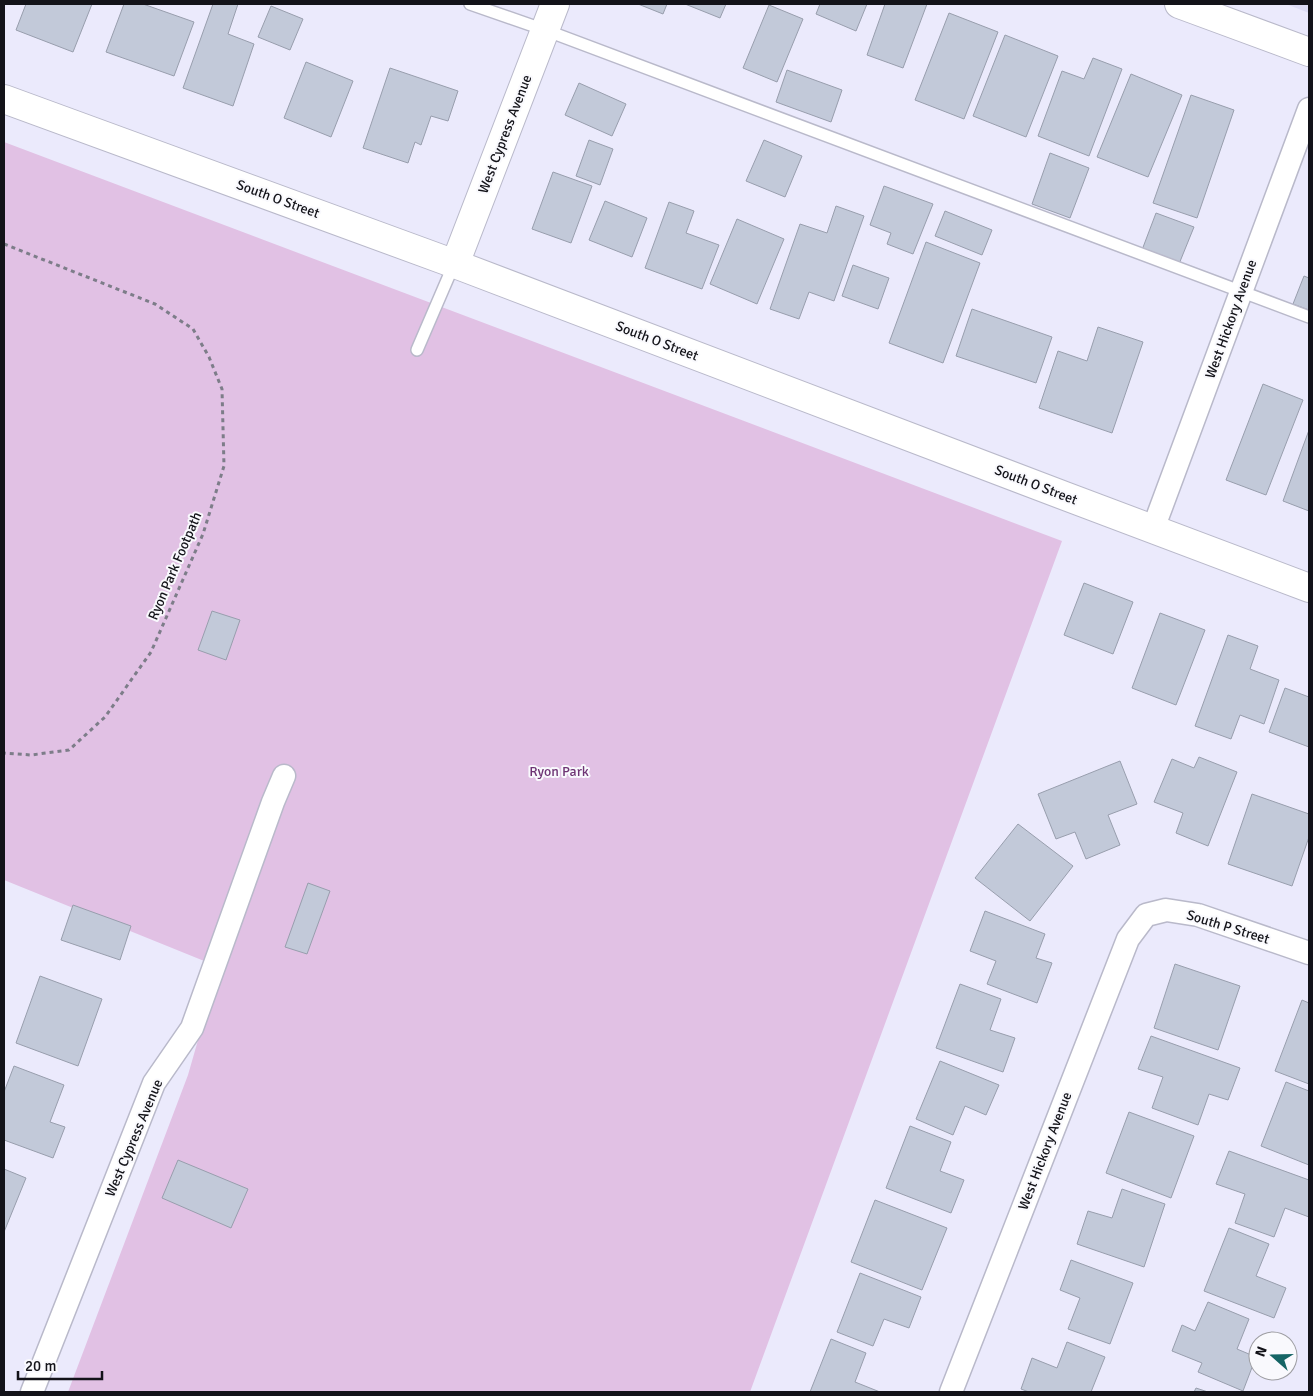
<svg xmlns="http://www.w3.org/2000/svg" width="1313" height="1396" font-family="Signika,sans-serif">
<rect width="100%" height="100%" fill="#ebeafc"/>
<path fill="#dddcf5" d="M1286 4H1309V13Z"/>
<path fill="#e1c1e4" d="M4 142 1062 541 750 1392H68L188 1075 219 967 4 880Z"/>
<g fill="#c2c9d9" stroke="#989ead">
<path d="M26 4H92L73 52 16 30Z"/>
<path d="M124 4H143L194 22 174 76 106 52Z"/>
<path d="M213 4H238L228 34 254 44 233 106 183 88Z"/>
<path d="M638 4H667L663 14Z"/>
<path d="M685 4H726L720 18Z"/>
<path d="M820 4H867L856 31 816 14Z"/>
<path d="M885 4H927L903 68 867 55Z"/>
<path d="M769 5 803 19 777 82 743 68Z"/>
<path d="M271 6 303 19 290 50 258 37Z"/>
<path d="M949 13 998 32 964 119 915 100Z"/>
<path d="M1005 35 1058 56 1026 137 973 116Z"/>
<path d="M1093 58 1122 69 1089 156 1038 136 1062 71 1084 79Z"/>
<path d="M306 62 353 81 331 137 284 118Z"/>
<path d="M390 68 458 91 448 121 431 116 421 145 415 142 408 163 363 148Z"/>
<path d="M787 70 842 90 831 122 776 102Z"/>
<path d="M1131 74 1182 95 1148 177 1097 157Z"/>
<path d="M579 83 626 104 612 136 565 115Z"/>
<path d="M1191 95 1234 110 1197 218 1153 203Z"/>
<path d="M589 140 613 149 600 185 576 176Z"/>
<path d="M764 140 802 156 785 197 746 181Z"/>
<path d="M1050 153 1089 168 1070 218 1032 204Z"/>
<path d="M553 172 592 186 571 243 532 229Z"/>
<path d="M884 186 933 204 913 254 887 244 891 233 870 225Z"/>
<path d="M605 201 647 218 632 257 589 240Z"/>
<path d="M669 202 694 211 686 233 719 245 702 289 645 268Z"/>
<path d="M836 206 864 216 834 301 809 292 799 319 770 309 800 224 827 233Z"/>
<path d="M945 211 992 230 982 255 935 236Z"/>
<path d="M1156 213 1194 227 1179 264 1142 250Z"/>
<path d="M737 219 784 239 757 304 710 284Z"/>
<path d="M926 242 980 263 943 363 889 343Z"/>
<path d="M853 265 889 278 878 309 842 296Z"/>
<path d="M1304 276 1309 278V310L1293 304Z"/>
<path d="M972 309 1052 337 1036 383 956 356Z"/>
<path d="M1098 327 1143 342 1112 433 1039 408 1058 351 1087 361Z"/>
<path d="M1263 384 1303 400 1266 495 1226 480Z"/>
<path d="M1309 430V511L1283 501Z"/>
<path d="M1084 583 1133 602 1113 654 1064 635Z"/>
<path d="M212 611 240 620 226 660 198 650Z"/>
<path d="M1160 613 1205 630 1176 705 1132 688Z"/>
<path d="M1228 635 1258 646 1250 669 1279 680 1264 724 1240 715 1231 739 1195 726Z"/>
<path d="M1285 688 1309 697V747L1269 732Z"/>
<path d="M1199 757 1237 772 1208 846 1176 833 1183 813 1154 802 1172 759 1194 768Z"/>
<path d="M1120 761 1137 804 1108 815 1120 845 1086 859 1075 832 1056 839 1038 794Z"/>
<path d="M1252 794 1309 814V837L1292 886 1228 864Z"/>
<path d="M1018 824 1073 866 1030 921 975 878Z"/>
<path d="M308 883 330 891 307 954 285 947Z"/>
<path d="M73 905 131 926 120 960 61 940Z"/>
<path d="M985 911 1045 934 1036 958 1052 963 1037 1003 987 984 996 961 970 951Z"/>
<path d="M1175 964 1240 986 1218 1050 1154 1028Z"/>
<path d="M40 976 102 999 78 1066 16 1043Z"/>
<path d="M960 984 1001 999 990 1030 1015 1038 1003 1072 936 1048Z"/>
<path d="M1302 1000 1309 1003V1084L1275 1071Z"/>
<path d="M1151 1036 1240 1068 1228 1100 1209 1094 1198 1125 1152 1108 1163 1077 1138 1069Z"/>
<path d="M940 1061 999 1085 986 1115 965 1106 953 1135 916 1119Z"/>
<path d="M14 1066 64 1085 50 1122 65 1127 53 1158 4 1140V1092Z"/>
<path d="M1286 1082 1309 1091V1165L1261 1146Z"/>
<path d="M1129 1112 1194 1136 1171 1198 1106 1173Z"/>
<path d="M910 1126 951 1142 940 1171 964 1180 951 1213 886 1188Z"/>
<path d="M1229 1151 1309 1180V1217L1285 1208 1274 1237 1235 1223 1245 1194 1216 1184Z"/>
<path d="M178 1160 248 1189 231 1228 162 1198Z"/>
<path d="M4 1169 26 1178 4 1232Z"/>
<path d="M1122 1189 1165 1204 1144 1267 1077 1244 1088 1211 1112 1218Z"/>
<path d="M875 1200 947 1228 922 1290 851 1262Z"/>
<path d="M1229 1228 1269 1244 1256 1276 1286 1288 1274 1318 1204 1291Z"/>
<path d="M1071 1260 1133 1283 1110 1344 1068 1329 1080 1298 1060 1290Z"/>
<path d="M860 1273 921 1297 909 1328 884 1319 873 1346 837 1332Z"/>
<path d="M1208 1302 1249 1319 1237 1349 1256 1357 1243 1391 1198 1372 1202 1363 1172 1351 1182 1325 1195 1331Z"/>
<path d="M831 1339 866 1353 855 1382 880 1392H810Z"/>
<path d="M1067 1342 1105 1357 1091 1392H1029L1021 1389 1032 1358 1057 1368Z"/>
<path d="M1196 1388 1208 1392H1194Z"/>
</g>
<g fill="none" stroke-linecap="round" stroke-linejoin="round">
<g stroke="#b9b9ca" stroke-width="14">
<g id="service">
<path d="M470 4 545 30 1309 317"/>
<path d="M417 350 454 264"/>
</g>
</g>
<g stroke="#b9b9ca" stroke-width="25">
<g id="minor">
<path d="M1153 529 1309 109"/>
<path d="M32 1392 154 1083 192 1028 273 802 284 776"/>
<path d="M951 1392 1128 939 1146 915 1166 910 1198 915 1309 953"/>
</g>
</g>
<g stroke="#b9b9ca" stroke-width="30">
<g id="tertiary">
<path d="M1179 4 1309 52"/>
<path d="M4 99 455 264 1065 496 1309 588"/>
<path d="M455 264 555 4"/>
</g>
</g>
<path stroke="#7d7d89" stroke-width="3" stroke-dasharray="4 4" stroke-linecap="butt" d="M4 244 155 304 193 329 209 357 222 389 224 466 203 534 151 652 105 717 69 750 31 755 4 753"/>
<use href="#service" stroke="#fff" stroke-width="11"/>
<use href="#minor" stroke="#fff" stroke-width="22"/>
<use href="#tertiary" stroke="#fff" stroke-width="28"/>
</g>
<g text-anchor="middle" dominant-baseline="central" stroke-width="4" stroke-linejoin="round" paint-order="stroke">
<g font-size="14" fill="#131319" stroke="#f9f9fd">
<text transform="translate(505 134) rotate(-69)">West Cypress Avenue</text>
<text transform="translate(278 199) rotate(20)">South O Street</text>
<text transform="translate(1231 319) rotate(-70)">West Hickory Avenue</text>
<text transform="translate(657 341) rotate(21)">South O Street</text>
<text transform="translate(1036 485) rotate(21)">South O Street</text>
<text transform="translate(175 566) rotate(-67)">Ryon Park Footpath</text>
<text transform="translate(1228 927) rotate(17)">South P Street</text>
<text transform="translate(134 1138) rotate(-67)">West Cypress Avenue</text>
<text transform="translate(1045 1151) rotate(-69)">West Hickory Avenue</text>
</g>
<g font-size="14" fill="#6e3474" stroke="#f9f9fd">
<text x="559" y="771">Ryon Park</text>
</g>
</g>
<rect width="1313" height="1396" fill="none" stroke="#131319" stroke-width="10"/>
<g transform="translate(1273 1356) rotate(290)"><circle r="24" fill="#f9f9fd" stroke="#9d9da2"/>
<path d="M0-4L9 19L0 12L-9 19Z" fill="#156465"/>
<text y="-8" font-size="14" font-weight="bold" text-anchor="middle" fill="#131319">N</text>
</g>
<path d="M18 1371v8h84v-8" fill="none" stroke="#131319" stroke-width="2.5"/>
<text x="25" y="1371" font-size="15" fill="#131319" stroke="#f9f9fd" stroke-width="4" paint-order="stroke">20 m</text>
</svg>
